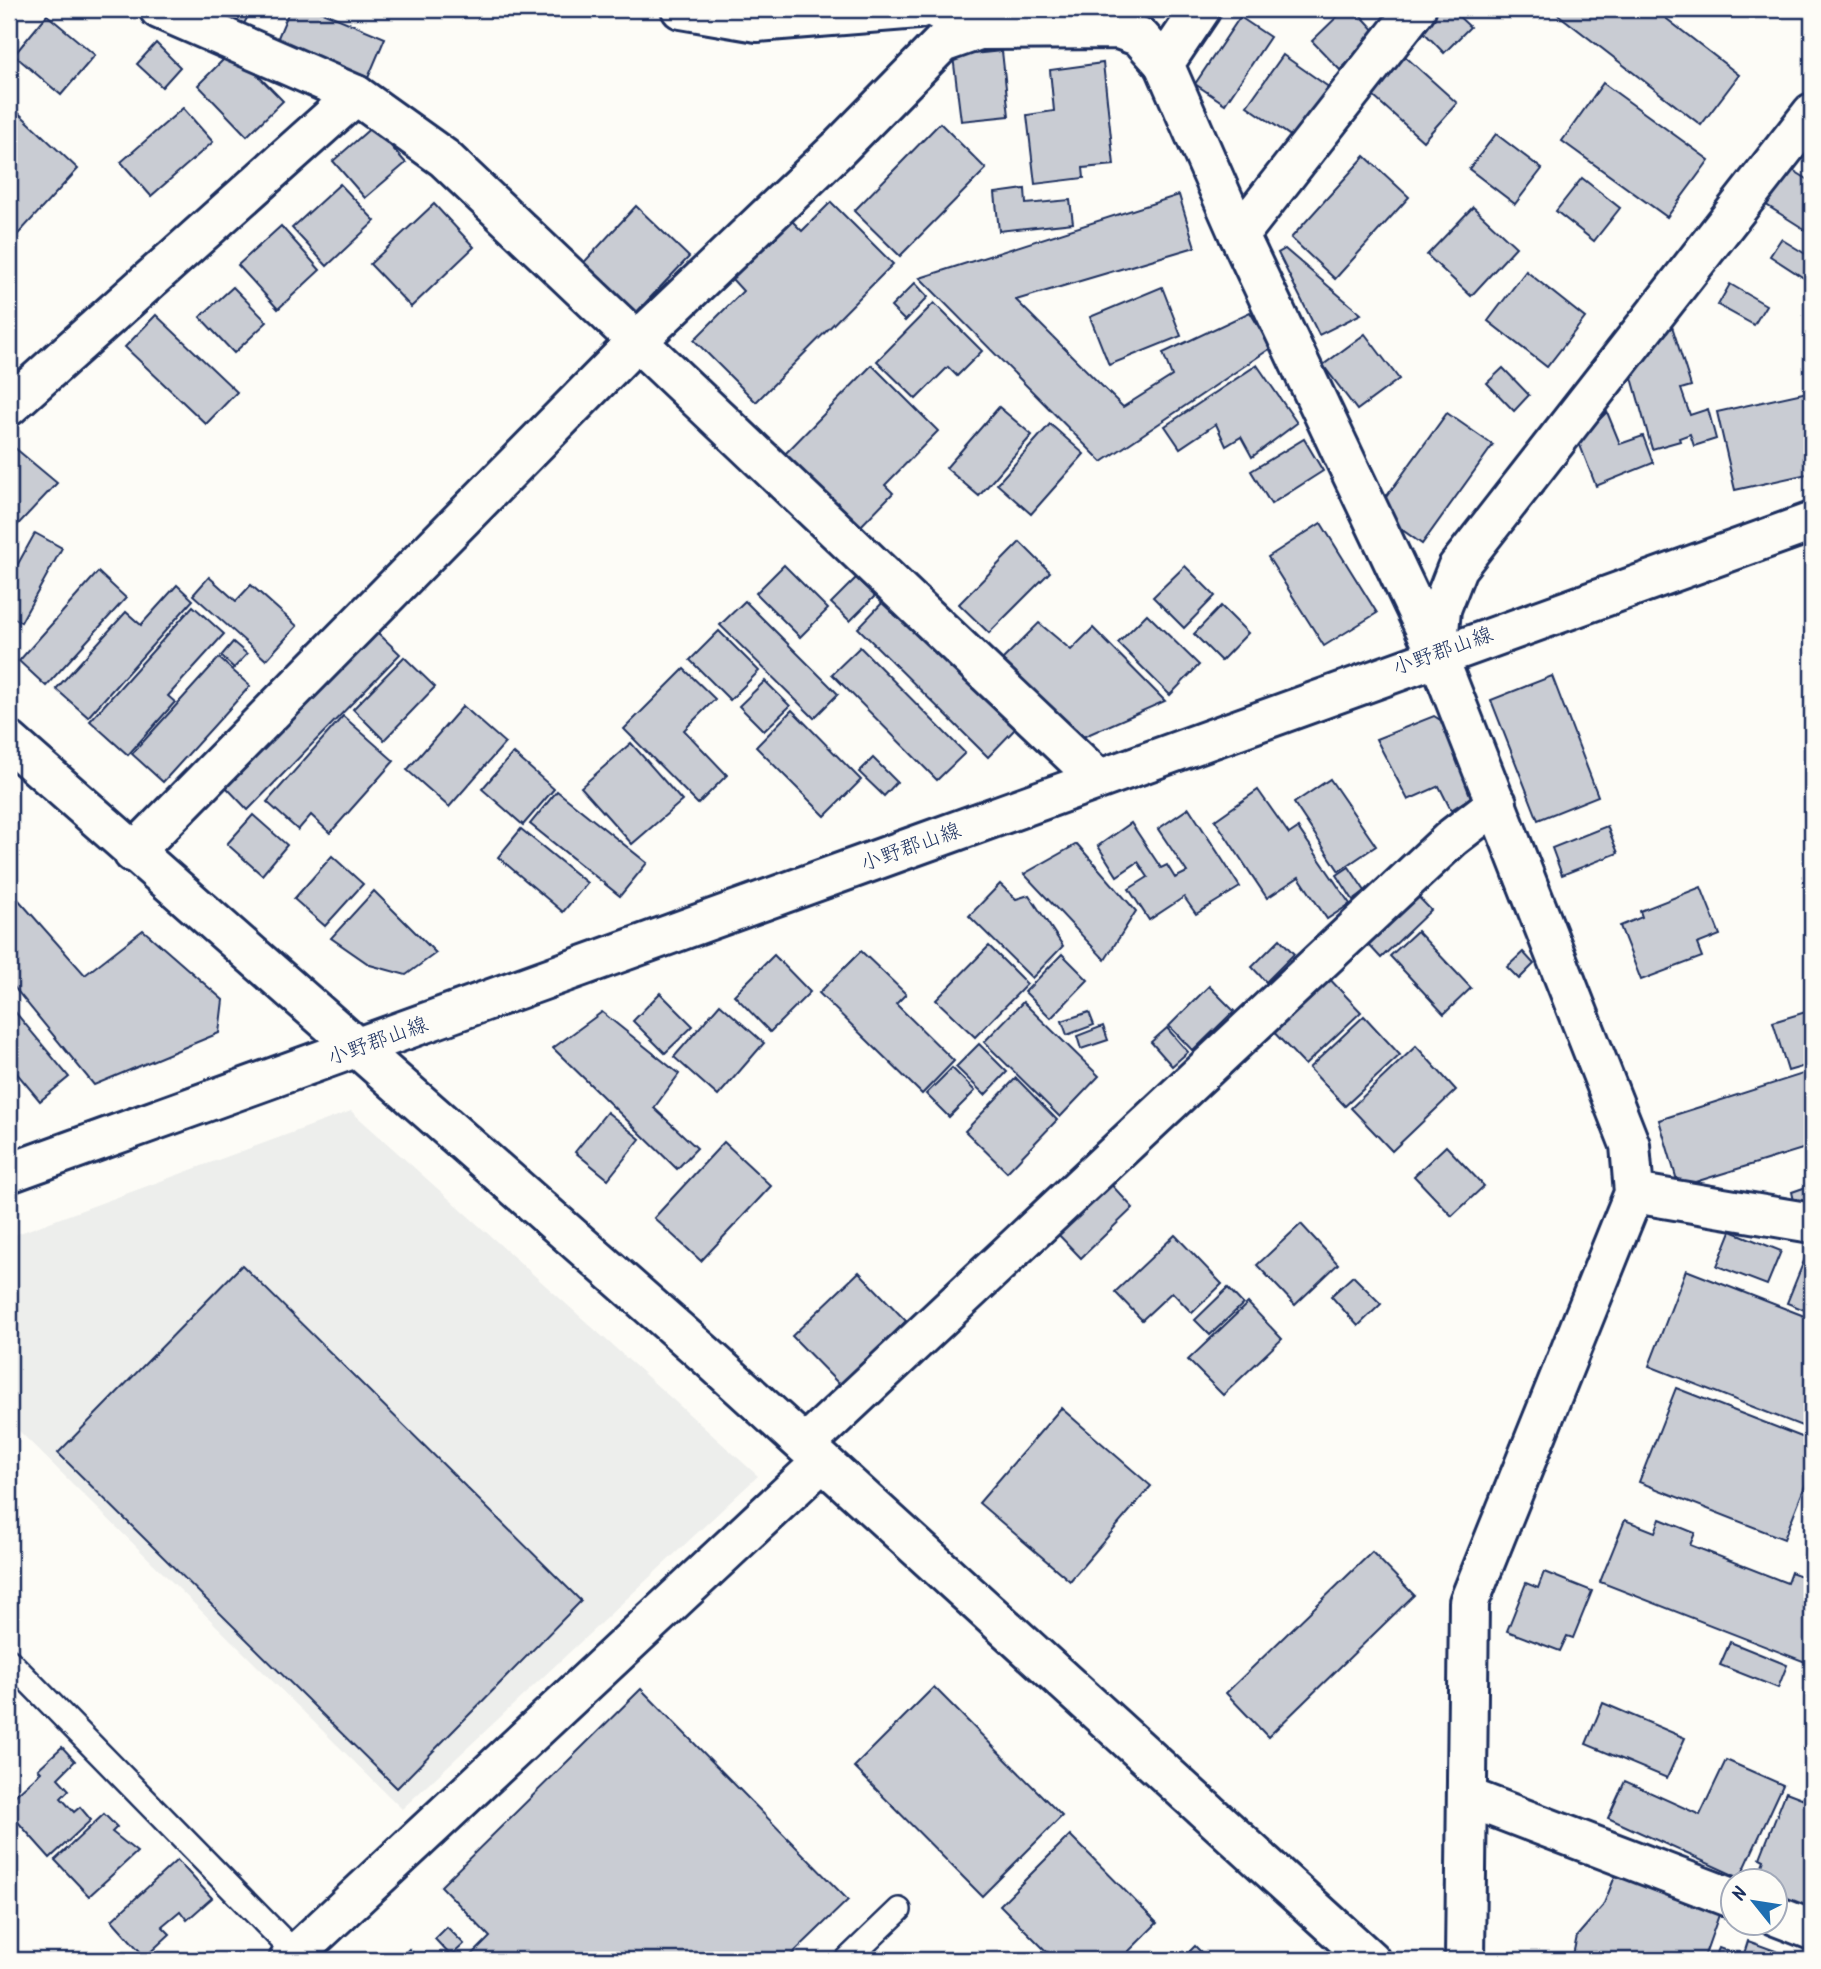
<svg xmlns="http://www.w3.org/2000/svg" width="1821" height="1969" font-family="Kalam,'Klee One',sans-serif">
<rect width="100%" height="100%" fill="#fdfcf7"/>
<filter id="ink" filterUnits="userSpaceOnUse"><feTurbulence type="fractalNoise" baseFrequency=".0143" numOctaves="2"/><feDisplacementMap in="SourceGraphic" scale="14" xChannelSelector="R" yChannelSelector="G"/><feConvolveMatrix kernelMatrix="1 2 1 2 8 2 1 2 1" color-interpolation-filters="sRGB"/></filter>
<g filter="url(#ink)">
<path fill="#edeeec" d="M351 1111 758 1476 402 1809 9 1421V1237Z"/>
<g fill="#c9ccd3" stroke="#1b2f5e" stroke-width="2">
<path d="M199 9H252L240 31Z"/>
<path d="M290 9H315L385 38 365 85 274 47Z"/>
<path d="M1345 9H1355L1378 34 1340 70 1312 41Z"/>
<path d="M1425 9H1451L1470 27 1444 53 1413 21Z"/>
<path d="M1551 9H1654L1739 75 1701 125Z"/>
<path d="M47 15 95 55 61 95 14 55Z"/>
<path d="M1240 17 1270 37 1225 104 1195 84Z"/>
<path d="M156 43 180 67 162 87 137 64Z"/>
<path d="M233 50 283 101 247 136 198 85Z"/>
<path d="M1398 50 1457 103 1423 141 1364 88Z"/>
<path d="M1002 51 1009 116 961 121 953 56Z"/>
<path d="M1283 55 1330 88 1295 139 1247 106Z"/>
<path d="M1103 63 1114 165 1083 168 1084 178 1035 184 1027 115 1054 111 1050 70Z"/>
<path d="M1603 83 1709 160 1667 217 1562 141Z"/>
<path d="M9 104 78 169 9 244Z"/>
<path d="M183 108 213 142 151 196 121 162Z"/>
<path d="M940 123 986 169 900 256 854 211Z"/>
<path d="M373 126 406 163 365 198 333 161Z"/>
<path d="M1496 134 1542 169 1515 204 1469 169Z"/>
<path d="M1365 156 1409 197 1335 279 1291 238Z"/>
<path d="M1783 164 1812 182V234L1760 201Z"/>
<path d="M1582 178 1620 208 1594 241 1556 211Z"/>
<path d="M340 184 375 221 327 266 292 228Z"/>
<path d="M1025 189 1026 204 1070 200 1073 223 999 231 995 193Z"/>
<path d="M1179 195 1195 247 1016 300 1123 407 1172 376 1163 353 1250 312 1271 348 1102 462 920 278Z"/>
<path d="M831 202 893 264 756 402 694 340 743 291 732 279 791 220 802 231Z"/>
<path d="M434 204 474 247 411 307 370 264Z"/>
<path d="M636 206 689 257 629 320 577 270Z"/>
<path d="M1473 207 1516 247 1471 296 1427 255Z"/>
<path d="M281 226 320 270 278 309 238 265Z"/>
<path d="M1781 239 1812 258V272L1807 280 1770 256Z"/>
<path d="M1285 249 1361 314 1319 335 1278 253Z"/>
<path d="M1526 271 1585 318 1547 367 1488 321Z"/>
<path d="M915 283 928 297 905 321 891 307Z"/>
<path d="M1730 284 1766 305 1754 325 1718 305Z"/>
<path d="M233 287 267 322 234 353 200 317Z"/>
<path d="M1162 287 1181 336 1109 365 1090 317Z"/>
<path d="M934 303 982 351 957 376 948 367 916 399 877 361Z"/>
<path d="M156 315 237 392 206 424 125 347Z"/>
<path d="M1671 323 1691 386 1681 389 1690 415 1708 409 1716 439 1694 446 1690 434 1679 438 1680 441 1652 449 1631 374Z"/>
<path d="M1365 334 1399 379 1357 410 1323 365Z"/>
<path d="M872 365 938 431 885 485 893 493 855 532 781 458Z"/>
<path d="M1257 365 1297 423 1252 457 1241 437 1226 446 1216 424 1180 448 1165 426Z"/>
<path d="M1503 368 1529 395 1514 411 1487 383Z"/>
<path d="M1812 391V473L1735 490 1717 412Z"/>
<path d="M999 407 1032 435 979 496 946 468Z"/>
<path d="M1607 412 1620 444 1643 436 1653 463 1596 486 1578 440Z"/>
<path d="M1447 413 1493 445 1422 544 1376 511Z"/>
<path d="M1050 424 1084 454 1031 514 997 484Z"/>
<path d="M1304 439 1323 471 1271 504 1251 471Z"/>
<path d="M9 443 57 483 9 534Z"/>
<path d="M1321 523 1377 613 1324 646 1268 557Z"/>
<path d="M35 533 62 548 21 622 9 615V568L14 571Z"/>
<path d="M1020 542 1050 572 989 633 959 604Z"/>
<path d="M784 565 828 609 800 637 756 593Z"/>
<path d="M1185 566 1215 596 1184 628 1153 597Z"/>
<path d="M98 572 126 598 46 686 19 661Z"/>
<path d="M209 577 236 601 251 585 297 626 266 660 193 595Z"/>
<path d="M856 578 875 596 850 621 831 603Z"/>
<path d="M177 585 193 600 88 717 56 689 126 612 141 625Z"/>
<path d="M886 599 1016 728 988 757 858 628Z"/>
<path d="M745 601 838 694 814 718 720 625Z"/>
<path d="M193 606 224 634 168 696 175 702 128 755 90 721Z"/>
<path d="M1221 606 1248 633 1221 661 1194 634Z"/>
<path d="M1147 614 1199 665 1170 695 1118 643Z"/>
<path d="M1039 623 1071 650 1093 628 1165 701 1076 740 999 663Z"/>
<path d="M376 631 400 654 248 810 225 786Z"/>
<path d="M719 631 759 671 730 700 690 660Z"/>
<path d="M233 642 247 654 234 668 221 656Z"/>
<path d="M860 647 965 753 937 780 832 674Z"/>
<path d="M404 657 435 687 384 740 353 709Z"/>
<path d="M219 658 250 686 163 782 132 754Z"/>
<path d="M684 669 715 699 684 730 727 775 698 804 624 729Z"/>
<path d="M1552 676 1598 796 1538 820 1491 700Z"/>
<path d="M765 681 790 706 764 731 739 706Z"/>
<path d="M463 706 505 743 449 807 407 770Z"/>
<path d="M792 710 861 780 825 816 756 747Z"/>
<path d="M343 716 394 761 330 833 311 815 298 830 267 802Z"/>
<path d="M1434 716 1448 725 1476 794 1451 810 1439 786 1408 800 1376 739Z"/>
<path d="M631 743 682 801 632 844 581 787Z"/>
<path d="M513 753 554 789 523 825 482 789Z"/>
<path d="M873 758 897 782 884 796 859 772Z"/>
<path d="M1330 779 1376 846 1339 871 1294 803Z"/>
<path d="M1258 790 1289 834 1298 828 1350 904 1327 919 1299 877 1267 898 1215 820Z"/>
<path d="M557 791 647 863 620 896 530 824Z"/>
<path d="M1189 808 1240 887 1196 914 1184 897 1149 920 1129 889 1148 877 1138 862 1117 876 1098 846 1131 823 1161 868 1167 865 1175 878 1187 872 1158 829Z"/>
<path d="M253 815 287 845 262 875 227 844Z"/>
<path d="M1607 826 1618 853 1562 875 1552 848Z"/>
<path d="M521 829 587 883 563 912 498 857Z"/>
<path d="M1077 844 1136 911 1105 960 1024 874Z"/>
<path d="M332 856 363 884 325 926 294 899Z"/>
<path d="M1349 867 1365 891 1353 900 1337 875Z"/>
<path d="M1000 884 1016 899 1029 895 1063 946 1032 978 969 916Z"/>
<path d="M1407 885 1431 910 1381 958 1357 932Z"/>
<path d="M1701 887 1720 935 1697 944 1702 957 1641 980 1620 926 1642 917 1640 911Z"/>
<path d="M9 889 85 975 143 930 223 1000 219 1033 94 1085 9 981Z"/>
<path d="M374 891 436 953 406 975 370 965 331 938Z"/>
<path d="M1417 931 1471 988 1444 1014 1390 956Z"/>
<path d="M1280 939 1294 954 1266 982 1252 967Z"/>
<path d="M989 946 1027 984 975 1037 936 1000Z"/>
<path d="M861 951 906 994 896 1004 954 1061 922 1094 819 993Z"/>
<path d="M1523 952 1534 964 1519 979 1507 967Z"/>
<path d="M1062 954 1088 980 1051 1018 1025 992Z"/>
<path d="M774 955 810 992 770 1032 734 995Z"/>
<path d="M1324 973 1361 1012 1305 1065 1267 1025Z"/>
<path d="M1209 986 1234 1011 1193 1051 1169 1026Z"/>
<path d="M660 993 693 1026 665 1053 633 1021Z"/>
<path d="M1023 1002 1099 1076 1060 1117 984 1042Z"/>
<path d="M720 1004 764 1043 718 1096 674 1057Z"/>
<path d="M11 1007 69 1077 40 1101 9 1064Z"/>
<path d="M1812 1010V1064L1788 1071 1773 1022Z"/>
<path d="M602 1012 679 1074 654 1108 697 1148 677 1169 553 1048Z"/>
<path d="M1089 1012 1094 1025 1067 1035 1062 1021Z"/>
<path d="M1364 1016 1400 1055 1345 1106 1309 1068Z"/>
<path d="M1103 1026 1108 1040 1081 1049 1077 1036Z"/>
<path d="M1167 1028 1188 1052 1172 1066 1151 1042Z"/>
<path d="M979 1044 1007 1072 985 1095 956 1067Z"/>
<path d="M1416 1046 1456 1090 1392 1151 1351 1108Z"/>
<path d="M952 1068 975 1091 949 1117 926 1094Z"/>
<path d="M1812 1071V1146L1679 1187 1659 1120Z"/>
<path d="M1016 1078 1057 1120 1007 1172 965 1131Z"/>
<path d="M607 1112 640 1139 608 1179 575 1152Z"/>
<path d="M724 1142 771 1186 701 1261 654 1218Z"/>
<path d="M1446 1146 1484 1186 1452 1216 1414 1176Z"/>
<path d="M1107 1180 1133 1208 1081 1258 1054 1230Z"/>
<path d="M1812 1185V1209L1795 1205 1792 1192Z"/>
<path d="M1301 1224 1338 1264 1295 1305 1257 1265Z"/>
<path d="M1731 1231 1781 1251 1767 1285 1717 1266Z"/>
<path d="M1175 1235 1222 1284 1192 1313 1172 1292 1142 1320 1115 1292Z"/>
<path d="M1812 1241V1313L1787 1303Z"/>
<path d="M242 1265 581 1601 397 1788 58 1453Z"/>
<path d="M1686 1270 1812 1319V1430L1649 1366Z"/>
<path d="M859 1272 906 1321 841 1386 792 1336Z"/>
<path d="M1353 1276 1381 1304 1358 1326 1331 1296Z"/>
<path d="M1228 1288 1243 1304 1210 1335 1195 1320Z"/>
<path d="M1248 1303 1282 1339 1223 1395 1188 1360Z"/>
<path d="M1676 1388 1812 1441V1468L1784 1539 1639 1482Z"/>
<path d="M1061 1408 1151 1486 1070 1581 979 1503Z"/>
<path d="M1660 1519 1695 1533 1690 1545 1787 1583 1791 1572 1812 1580V1652L1808 1663 1600 1582 1625 1520 1655 1532Z"/>
<path d="M1372 1552 1414 1595 1268 1737 1226 1693Z"/>
<path d="M1544 1572 1592 1591 1573 1638 1567 1636 1560 1651 1507 1631 1526 1583 1538 1588Z"/>
<path d="M1730 1642 1787 1665 1778 1688 1720 1665Z"/>
<path d="M934 1687 1062 1816 982 1896 854 1767Z"/>
<path d="M641 1689 848 1900 786 1960H467L490 1937 441 1886Z"/>
<path d="M1603 1703 1685 1738 1667 1778 1586 1744Z"/>
<path d="M1812 1729V1752L1803 1747Z"/>
<path d="M62 1747 75 1761 58 1778 69 1790 61 1798 74 1812 80 1807 91 1820 50 1858 9 1812V1801L41 1772 38 1769Z"/>
<path d="M1726 1760 1783 1785 1740 1878 1608 1818 1625 1781 1700 1815Z"/>
<path d="M1786 1792 1812 1802V1909L1776 1895V1882H1756L1764 1860 1760 1858Z"/>
<path d="M104 1814 117 1827 112 1832 137 1852 89 1896 55 1860Z"/>
<path d="M1070 1835 1157 1923 1120 1960H1055L1000 1905Z"/>
<path d="M177 1860 212 1898 187 1920 180 1911 162 1926 170 1934 145 1957 112 1920Z"/>
<path d="M1616 1874 1720 1912 1703 1960H1572L1577 1936 1603 1906Z"/>
<path d="M447 1927 464 1944 451 1956 435 1939Z"/>
<path d="M1748 1941 1784 1954 1781 1960H1714L1719 1948 1743 1957Z"/>
<path d="M1195 1946 1209 1960H1181Z"/>
<path d="M409 1949 420 1960H398Z"/>
</g>
<g fill="none" stroke-linecap="round" stroke-linejoin="round">
<g stroke="#1b2f5e" stroke-width="28">
<g id="service">
<path d="M9 1661 296 1954"/>
<path d="M847 1960 899 1910"/>
</g>
</g>
<g stroke="#1b2f5e" stroke-width="44">
<g id="minor">
<path d="M159 9 356 95 444 158 1098 779"/>
<path d="M681 9 757 22 918 9"/>
<path d="M936 9 979 30 1118 29 1140 37 1164 64"/>
<path d="M1201 9 1164 64 1239 235 1437 654 1630 1145 1634 1193 1469 1602 1465 1960"/>
<path d="M1239 235 1416 9"/>
<path d="M9 406 356 95"/>
<path d="M1437 654 1441 609 1457 568 1812 113"/>
<path d="M133 853 635 343 839 148 942 43 979 30"/>
<path d="M1634 1193 1812 1223"/>
<path d="M805 1445 1453 837 1497 803"/>
<path d="M1467 1797 1734 1899"/>
<path d="M1776 1916 1812 1930"/>
<path d="M289 1960 822 1462"/>
</g>
</g>
<g stroke="#1b2f5e" stroke-width="44">
<path id="tertiary" d="M9 741 708 1357 1370 1960"/>
</g>
<g stroke="#1b2f5e" stroke-width="44">
<path id="primary" d="M9 1173C612 961 1209 734 1812 522"/>
</g>
<use href="#service" stroke="#fdfcf7" stroke-width="23"/>
<use href="#minor" stroke="#fdfcf7" stroke-width="38"/>
<use href="#tertiary" stroke="#fdfcf7" stroke-width="38"/>
<use href="#primary" stroke="#fdfcf7" stroke-width="38"/>
</g>
</g>
<g text-anchor="middle" dominant-baseline="central" stroke-width="5" stroke-linejoin="round" paint-order="stroke">
<g font-size="21" fill="#1b2f5e" stroke="#fdfcf7">
<text transform="translate(1443 652) rotate(-20)">小野郡山線</text>
<text transform="translate(911 848) rotate(-20)">小野郡山線</text>
<text transform="translate(378 1042) rotate(-20)">小野郡山線</text>
</g>
</g>
<rect width="1821" height="1969" fill="none" stroke="#fdfcf7" stroke-width="35"/>
<rect x="18" y="18" width="1786" height="1934" fill="none" stroke="#1b2f5e" stroke-width="2.5" filter="url(#ink)"/>
<g transform="translate(1754 1902) rotate(300)"><circle r="33" fill="#fdfcf7" stroke="#a3aaba" stroke-width="2"/>
<path d="M0-5L12 26L0 18L-12 26Z" fill="#1f6fb2"/>
<text y="-10" font-size="19" font-weight="bold" text-anchor="middle" fill="#1b2f5e">N</text>
</g>
</svg>
